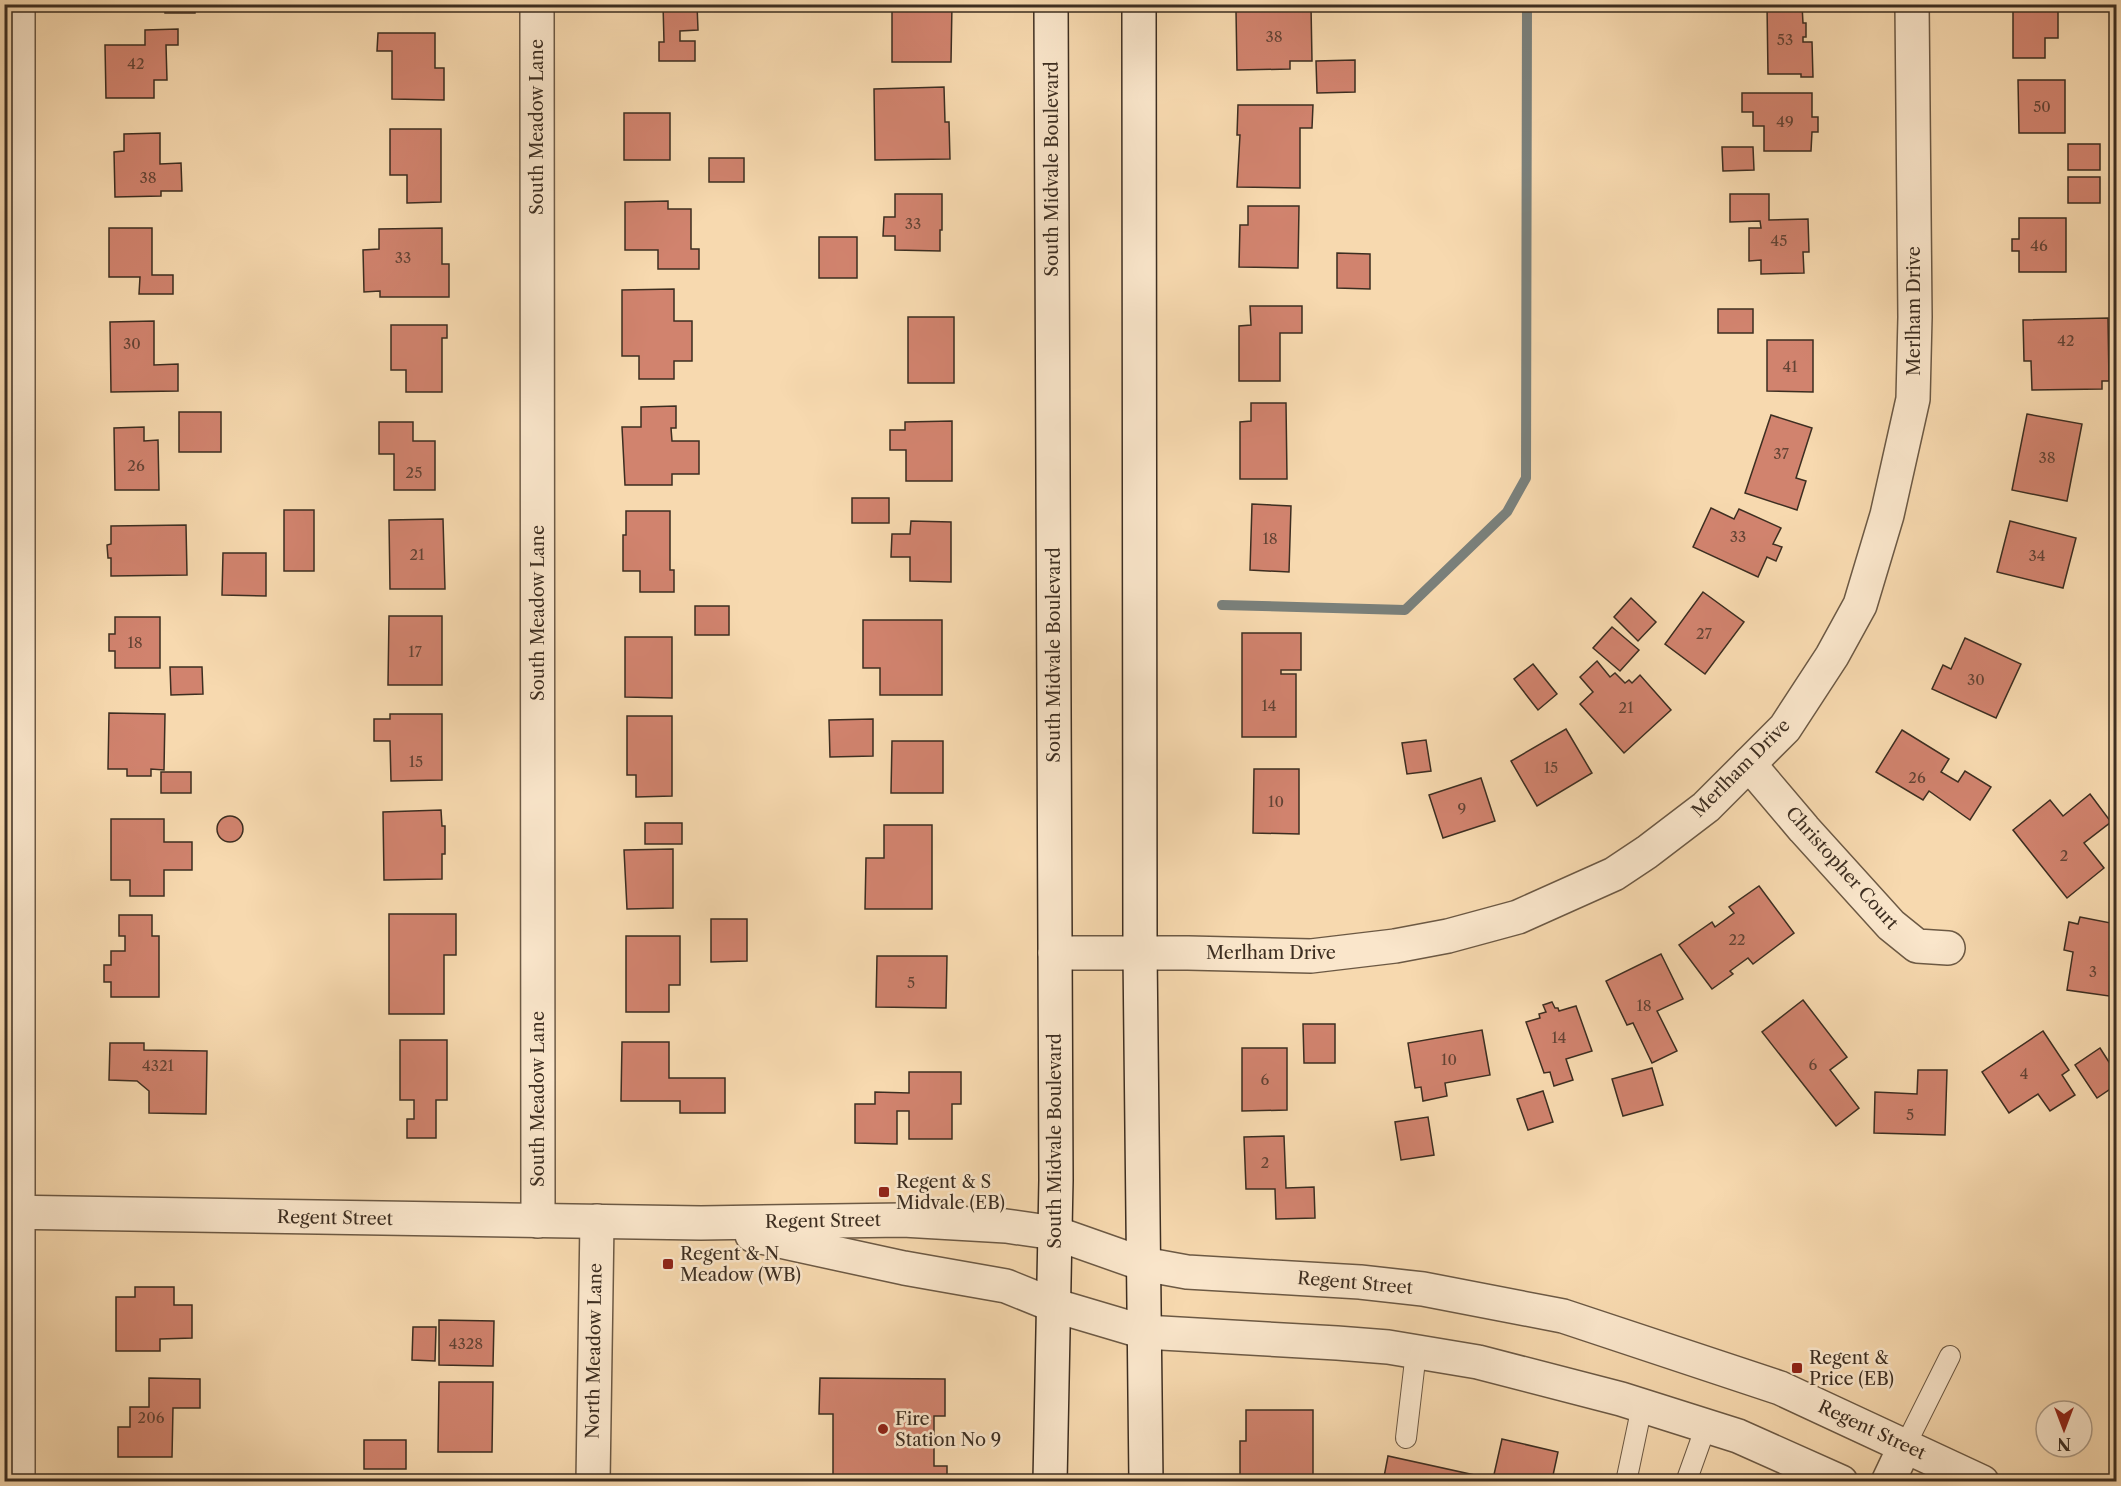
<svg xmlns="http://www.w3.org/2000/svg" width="2121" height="1486" font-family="'Libre Caslon Text',serif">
<rect width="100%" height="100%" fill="#f7d9af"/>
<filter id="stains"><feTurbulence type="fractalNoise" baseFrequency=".00333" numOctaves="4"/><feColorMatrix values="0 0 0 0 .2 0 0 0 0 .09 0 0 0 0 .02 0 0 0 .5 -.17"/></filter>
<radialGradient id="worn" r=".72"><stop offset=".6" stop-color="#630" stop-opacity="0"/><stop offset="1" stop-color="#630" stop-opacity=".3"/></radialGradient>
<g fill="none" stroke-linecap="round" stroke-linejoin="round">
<path stroke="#7a807b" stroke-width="10" d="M1222 605 1405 610 1507 512 1526 478 1527 4"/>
</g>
<g fill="#d1836e" stroke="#3d2e21" stroke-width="1.5">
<rect x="165" y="4" width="30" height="9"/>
<path d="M663 4H697L698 30 680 31V41H695V61H659V42H664Z"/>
<path d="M892 4H952L951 62H892Z"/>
<rect x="1721" y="4" width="32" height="4"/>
<path d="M2013 4H2058V38H2045V58H2013Z"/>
<path d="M1767 5H1802L1803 23H1806V37H1803V42H1812L1813 77H1801V74H1768Z"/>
<path d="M1311 6 1312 61H1290V69L1237 70 1236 11H1286V7Z"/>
<path d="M178 29V45H166L167 80H154V98H106L105 45H145V30Z"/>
<path d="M378 33H435V68H444V100L392 99V51H377Z"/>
<path d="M1355 60V92L1317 93 1316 61Z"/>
<path d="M2018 80H2065V133H2019Z"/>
<path d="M944 87 945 122H949L950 159 875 160 874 89Z"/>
<path d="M1742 93H1812V117H1818V132H1812L1811 151H1764V126H1753V112H1742Z"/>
<path d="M1238 105H1313L1312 128H1300V188L1237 187 1240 135H1237Z"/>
<rect x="624" y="113" width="46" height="47"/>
<path d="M390 129H441V202L407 203V175H390Z"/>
<path d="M160 133V164L181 163 182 191H161V196L115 197 114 152 124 151V134Z"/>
<rect x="2068" y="144" width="32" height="26"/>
<path d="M1722 147H1753L1754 170 1723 171Z"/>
<rect x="709" y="158" width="35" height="24"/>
<rect x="2068" y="177" width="32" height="26"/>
<path d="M895 194H942V230H940V251L895 250V236H883L884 217H895Z"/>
<path d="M1730 194H1769V220L1808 219 1809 252H1803L1804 273 1761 274V260L1749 261V228H1761L1760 221 1730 222Z"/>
<path d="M668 201V209H691V249H699V269H658V250H625V202Z"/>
<path d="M1248 206H1299L1298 268 1239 267 1240 225H1248Z"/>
<path d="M2019 218H2066V272H2019V251H2012V239H2019Z"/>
<path d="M109 228H152V275H173V294H139L140 277H109Z"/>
<path d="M442 228V264H449V297H380V291L364 292 363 250 379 249V229Z"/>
<rect x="819" y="237" width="38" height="41"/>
<path d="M1337 253 1370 254V289L1337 288Z"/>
<path d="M674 289V321H692V361H674V379H639V356H622V290Z"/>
<path d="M1250 306H1302V333H1280V381H1239V326L1251 325Z"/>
<rect x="1718" y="309" width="35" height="24"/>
<rect x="908" y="317" width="46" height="66"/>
<path d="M2108 318 2109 381H2102V389L2032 390 2031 361H2024L2023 320Z"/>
<path d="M154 321V365L178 364V391L111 392 110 322Z"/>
<path d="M391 325H447V338H442V392H406V370H391Z"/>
<path d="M1767 340H1813V392L1767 391Z"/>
<path d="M1251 403H1286L1287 479H1240V422L1251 421Z"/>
<path d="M676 406V428H671L672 441H699V474H672V485H625L622 427H641V407Z"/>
<rect x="179" y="412" width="42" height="40"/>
<path d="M2027 414 2082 424 2067 501 2012 490Z"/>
<path d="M1771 415 1812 428 1796 478 1806 481 1797 510 1745 493Z"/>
<path d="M952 421V481H906V450H890V430H905V422Z"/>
<path d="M379 422H413V441H435V490H394V454H379Z"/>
<path d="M144 427V441L158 440 159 490H115L114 428Z"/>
<rect x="852" y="498" width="37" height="25"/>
<path d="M1252 504 1291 506 1289 572 1250 570Z"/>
<path d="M1711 508 1734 519 1739 509 1781 528 1773 544 1782 547 1776 561 1767 557 1758 577 1693 547Z"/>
<rect x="284" y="510" width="30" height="61"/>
<path d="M626 511H670V570H674V592H640V571H623V535H626Z"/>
<path d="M443 519 445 589H390L389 520Z"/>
<path d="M911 521 951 522V582L910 581V557H891L892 534H910Z"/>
<path d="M2010 521 2076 538 2063 588 1997 572Z"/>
<path d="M186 525 187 575 111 576V558H108L107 545 111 544V526Z"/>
<path d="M223 553H266V596L222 595Z"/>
<path d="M1703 592 1744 622 1705 674 1665 644Z"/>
<path d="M1631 598 1656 622 1638 641 1614 617Z"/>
<rect x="695" y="606" width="34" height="29"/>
<path d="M389 616H442V685H388Z"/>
<path d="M115 617H160V668H115V651H109V634H115Z"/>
<path d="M863 620H942V695H880V668H863Z"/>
<path d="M1612 627 1639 650 1620 671 1593 648Z"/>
<path d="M1242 633H1301V670H1281V674H1296V737H1242Z"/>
<path d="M625 637H672V698L625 697Z"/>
<path d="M1965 638 2021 664 1996 718 1932 689 1943 665 1951 669Z"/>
<path d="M1597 661 1610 677 1615 673 1625 683 1629 680 1632 683 1640 675 1671 710 1624 753 1580 704 1593 692 1580 677Z"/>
<path d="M1533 664 1557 694 1538 710 1514 679Z"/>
<path d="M170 667H202L203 694 171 695Z"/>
<path d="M109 713 165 714 164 770 151 769V776H127V769H108Z"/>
<path d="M390 714H442V780L391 781 390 741H374V719H390Z"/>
<path d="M627 716H672V796L636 797V775H627Z"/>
<path d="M873 719V756L830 757 829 720Z"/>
<path d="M1566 729 1592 773 1537 806 1511 761Z"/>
<path d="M1902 730 1949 759 1941 772 1958 782 1965 771 1991 787 1970 820 1929 791 1923 800 1876 772Z"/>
<path d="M1426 740 1431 771 1407 774 1402 743Z"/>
<path d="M892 741H943V793H891Z"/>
<path d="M1254 769H1299V834L1253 833Z"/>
<rect x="161" y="772" width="30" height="21"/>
<path d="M1481 778 1495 821 1443 838 1429 795Z"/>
<path d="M2090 794 2111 822 2084 843 2104 868 2067 898 2013 830 2050 800 2063 816Z"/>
<path d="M441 810 442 826H445V854H442V879L384 880 383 812Z"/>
<circle cx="230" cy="829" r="13"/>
<path d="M111 819H164V842H192V870H164V896H130V880H111Z"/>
<rect x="645" y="823" width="37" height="21"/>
<path d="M884 825H932V909H865L866 858H884Z"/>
<path d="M673 849V908L627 909 624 850Z"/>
<path d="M1759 886 1794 933 1753 964 1748 958 1730 971 1733 974 1712 989 1679 945 1712 922 1715 927 1734 913 1729 907Z"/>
<path d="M389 914H456V955H444V1014H389Z"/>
<path d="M119 915H152V936H159V997H111V982H104V965H111V951H125V936H119Z"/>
<path d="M2080 917 2116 924V997L2067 990 2073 952 2064 950 2069 922 2078 924Z"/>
<path d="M711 919H747V961L711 962Z"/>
<path d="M626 936H680V985H669V1012H626Z"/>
<path d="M1661 954 1683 999 1657 1011 1677 1051 1652 1063 1633 1023 1627 1025 1606 981Z"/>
<path d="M877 956H947L946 1008 876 1007Z"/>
<path d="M1803 1000 1847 1057 1830 1070 1859 1108 1836 1126 1762 1032Z"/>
<path d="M1552 1002 1555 1008H1558L1559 1011 1576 1006 1592 1051 1566 1059 1573 1080 1554 1086 1550 1072 1544 1073 1526 1022 1540 1018 1539 1014 1546 1012 1543 1005Z"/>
<path d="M1303 1024H1335V1063H1304Z"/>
<path d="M1482 1030 1490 1075 1445 1083 1447 1096 1423 1101 1421 1087 1415 1088 1408 1043Z"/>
<path d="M2043 1031 2069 1070 2062 1075 2075 1095 2050 1111 2038 1094 2009 1113 1982 1072Z"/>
<path d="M400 1040H447V1100H436V1138H407V1119H414V1100H400Z"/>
<path d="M622 1042H669V1078H725V1113H680V1101H621Z"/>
<path d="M110 1043H144V1050L207 1051 206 1114 149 1113V1091L137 1081 109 1080Z"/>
<path d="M1242 1048H1287V1110L1242 1111Z"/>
<path d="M2100 1048 2116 1073V1085L2097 1098 2075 1065Z"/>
<path d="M1652 1068 1663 1105 1623 1116 1612 1079Z"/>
<path d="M1918 1070H1947L1945 1135 1874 1133 1875 1092 1917 1094Z"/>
<path d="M909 1072H961V1104H952V1139H909V1111H897V1144L855 1143V1104H875V1092L909 1093Z"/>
<path d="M1543 1091 1553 1122 1528 1130 1517 1099Z"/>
<path d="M1428 1117 1434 1155 1401 1160 1395 1122Z"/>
<path d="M1284 1136 1286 1188 1314 1187 1315 1218 1276 1219 1275 1189H1246L1244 1137Z"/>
<path d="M135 1287H174V1305H192V1338L160 1339V1351H116V1297H135Z"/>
<path d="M439 1320 494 1321 493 1366 439 1365Z"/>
<path d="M413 1327H436L435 1361 412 1360Z"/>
<path d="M149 1378 200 1379V1408H173L172 1457H118V1427H130V1407H149Z"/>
<path d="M820 1378 945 1379V1416H934V1466H947V1482H789V1476H833V1414H819Z"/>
<path d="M439 1382H493L492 1452H438Z"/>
<path d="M1246 1410H1313V1482H1240V1441H1246Z"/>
<path d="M1502 1439 1558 1452 1552 1480 1383 1482 1388 1456 1493 1479Z"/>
<rect x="364" y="1440" width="42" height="29"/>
</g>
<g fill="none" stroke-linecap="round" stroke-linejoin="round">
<g stroke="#6c5944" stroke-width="22">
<g id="service">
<path d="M1406 1438 1416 1352"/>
<path d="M1905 1446 1950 1356"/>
<path d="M1626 1482 1642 1406"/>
<path d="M1686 1482 1706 1426"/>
</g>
</g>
<g stroke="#6c5944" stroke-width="36">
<g id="minor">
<path d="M537 4 538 1221"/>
<path d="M1749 764 1804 829 1891 925 1917 946 1948 948"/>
<path d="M1055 953H1188L1311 956 1395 946 1448 936 1518 917 1614 874 1647 852 1706 807 1785 728 1832 656 1860 605 1887 515 1913 399 1915 317 1912 4"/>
<path d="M18 1482V4"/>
<path d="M593 1482 597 1221"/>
<path d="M1888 1482 1905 1446"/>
</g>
</g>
<g stroke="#6c5944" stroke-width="36">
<g id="tertiary">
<path d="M4 1212 701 1223 903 1220 1006 1226 1055 1233 1143 1264 1187 1272 1360 1282 1423 1289 1563 1316 1780 1388 1982 1482"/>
<path d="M752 1235 904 1268 1006 1286 1053 1305 1144 1332 1337 1343 1388 1347 1478 1362 1621 1399 1738 1436 1841 1482"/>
</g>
</g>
<g stroke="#3d2e21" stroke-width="36">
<g id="secondary">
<path d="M1139 4 1140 953 1146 1482"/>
<path d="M1050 1482 1056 1180 1051 4"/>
</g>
</g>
<use href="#service" stroke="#fae6cb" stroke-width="20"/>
<use href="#minor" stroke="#fae6cb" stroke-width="33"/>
<use href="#tertiary" stroke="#fae6cb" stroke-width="33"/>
<use href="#secondary" stroke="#fae6cb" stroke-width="33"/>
</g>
<g fill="#8f2418" stroke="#fae6cb" stroke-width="2">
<rect x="878" y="1186" width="12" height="12" rx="3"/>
<rect x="662" y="1258" width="12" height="12" rx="3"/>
<rect x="1791" y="1362" width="12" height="12" rx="3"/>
<circle cx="883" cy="1429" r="6"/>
</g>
<g text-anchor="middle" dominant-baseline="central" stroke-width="5" stroke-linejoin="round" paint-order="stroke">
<g font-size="15" fill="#624334">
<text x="1274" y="36">38</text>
<text x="1785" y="39">53</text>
<text x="136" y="63">42</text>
<text x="2042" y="106">50</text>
<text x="1785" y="121">49</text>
<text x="148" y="177">38</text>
<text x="913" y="223">33</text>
<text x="1779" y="240">45</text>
<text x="2039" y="245">46</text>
<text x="403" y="257">33</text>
<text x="2066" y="340">42</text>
<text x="132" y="343">30</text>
<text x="1790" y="366">41</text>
<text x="1781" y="453">37</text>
<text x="2047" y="457">38</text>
<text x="136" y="465">26</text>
<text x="414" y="472">25</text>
<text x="1738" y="536">33</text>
<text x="1270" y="538">18</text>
<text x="417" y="554">21</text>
<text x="2037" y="555">34</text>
<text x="1704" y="633">27</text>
<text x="135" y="642">18</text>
<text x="415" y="651">17</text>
<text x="1976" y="679">30</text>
<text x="1269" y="705">14</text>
<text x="1626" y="707">21</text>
<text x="416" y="761">15</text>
<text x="1551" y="767">15</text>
<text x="1917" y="777">26</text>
<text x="1276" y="801">10</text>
<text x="1462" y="808">9</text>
<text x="2064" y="855">2</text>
<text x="1737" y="939">22</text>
<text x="2093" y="971">3</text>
<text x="911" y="982">5</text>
<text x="1644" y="1005">18</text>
<text x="1559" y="1037">14</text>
<text x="1449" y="1059">10</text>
<text x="1813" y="1064">6</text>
<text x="158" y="1065">4321</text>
<text x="2024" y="1073">4</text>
<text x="1265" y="1079">6</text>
<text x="1910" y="1114">5</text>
<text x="1265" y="1162">2</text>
<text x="466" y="1343">4328</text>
<text x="151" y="1417">206</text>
</g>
<g font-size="18" fill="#3d2e21" stroke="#fae6cb">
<text transform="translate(537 127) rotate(-90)">South Meadow Lane</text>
<text transform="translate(1052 169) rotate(-90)">South Midvale Boulevard</text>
<text transform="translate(1914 311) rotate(-90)">Merlham Drive</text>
<text transform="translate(538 613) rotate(-90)">South Meadow Lane</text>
<text transform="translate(1054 655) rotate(-90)">South Midvale Boulevard</text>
<text transform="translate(1741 768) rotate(-45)">Merlham Drive</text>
<text transform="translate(1842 868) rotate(48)">Christopher Court</text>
<text x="1271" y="953">Merlham Drive</text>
<text transform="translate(538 1099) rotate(-90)">South Meadow Lane</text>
<text transform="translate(1055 1141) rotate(-90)">South Midvale Boulevard</text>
<text transform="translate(335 1218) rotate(1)">Regent Street</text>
<text transform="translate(823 1221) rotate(-1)">Regent Street</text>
<text transform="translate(1355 1283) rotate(5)">Regent Street</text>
<text transform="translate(594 1351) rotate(-89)">North Meadow Lane</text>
<text transform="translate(1872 1430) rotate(25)">Regent Street</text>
</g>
<g font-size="18" fill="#3d2e21" stroke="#fae6cb" text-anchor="start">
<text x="896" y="1182">Regent &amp; S<tspan x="896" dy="21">Midvale (EB)</tspan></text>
<text x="680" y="1254">Regent &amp; N<tspan x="680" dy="21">Meadow (WB)</tspan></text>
<text x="1809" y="1358">Regent &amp;<tspan x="1809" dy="21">Price (EB)</tspan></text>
<text x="895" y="1419">Fire<tspan x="895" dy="21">Station No 9</tspan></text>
</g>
</g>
<rect width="2121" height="1486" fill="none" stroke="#f7d9af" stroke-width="24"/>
<rect x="6" y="6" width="2109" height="1474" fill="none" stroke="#3d2e21" stroke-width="3"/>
<rect x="12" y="12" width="2097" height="1462" fill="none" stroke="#3d2e21" stroke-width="1.5"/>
<g transform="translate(2064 1429) rotate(180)"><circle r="28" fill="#fae6cb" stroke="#ae9c87" stroke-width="1.5"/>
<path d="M0-4.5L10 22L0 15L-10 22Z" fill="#8f2418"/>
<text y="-9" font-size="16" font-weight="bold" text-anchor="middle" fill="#3d2e21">N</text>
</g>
<rect width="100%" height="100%" filter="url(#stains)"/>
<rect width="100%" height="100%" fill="url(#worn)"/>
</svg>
